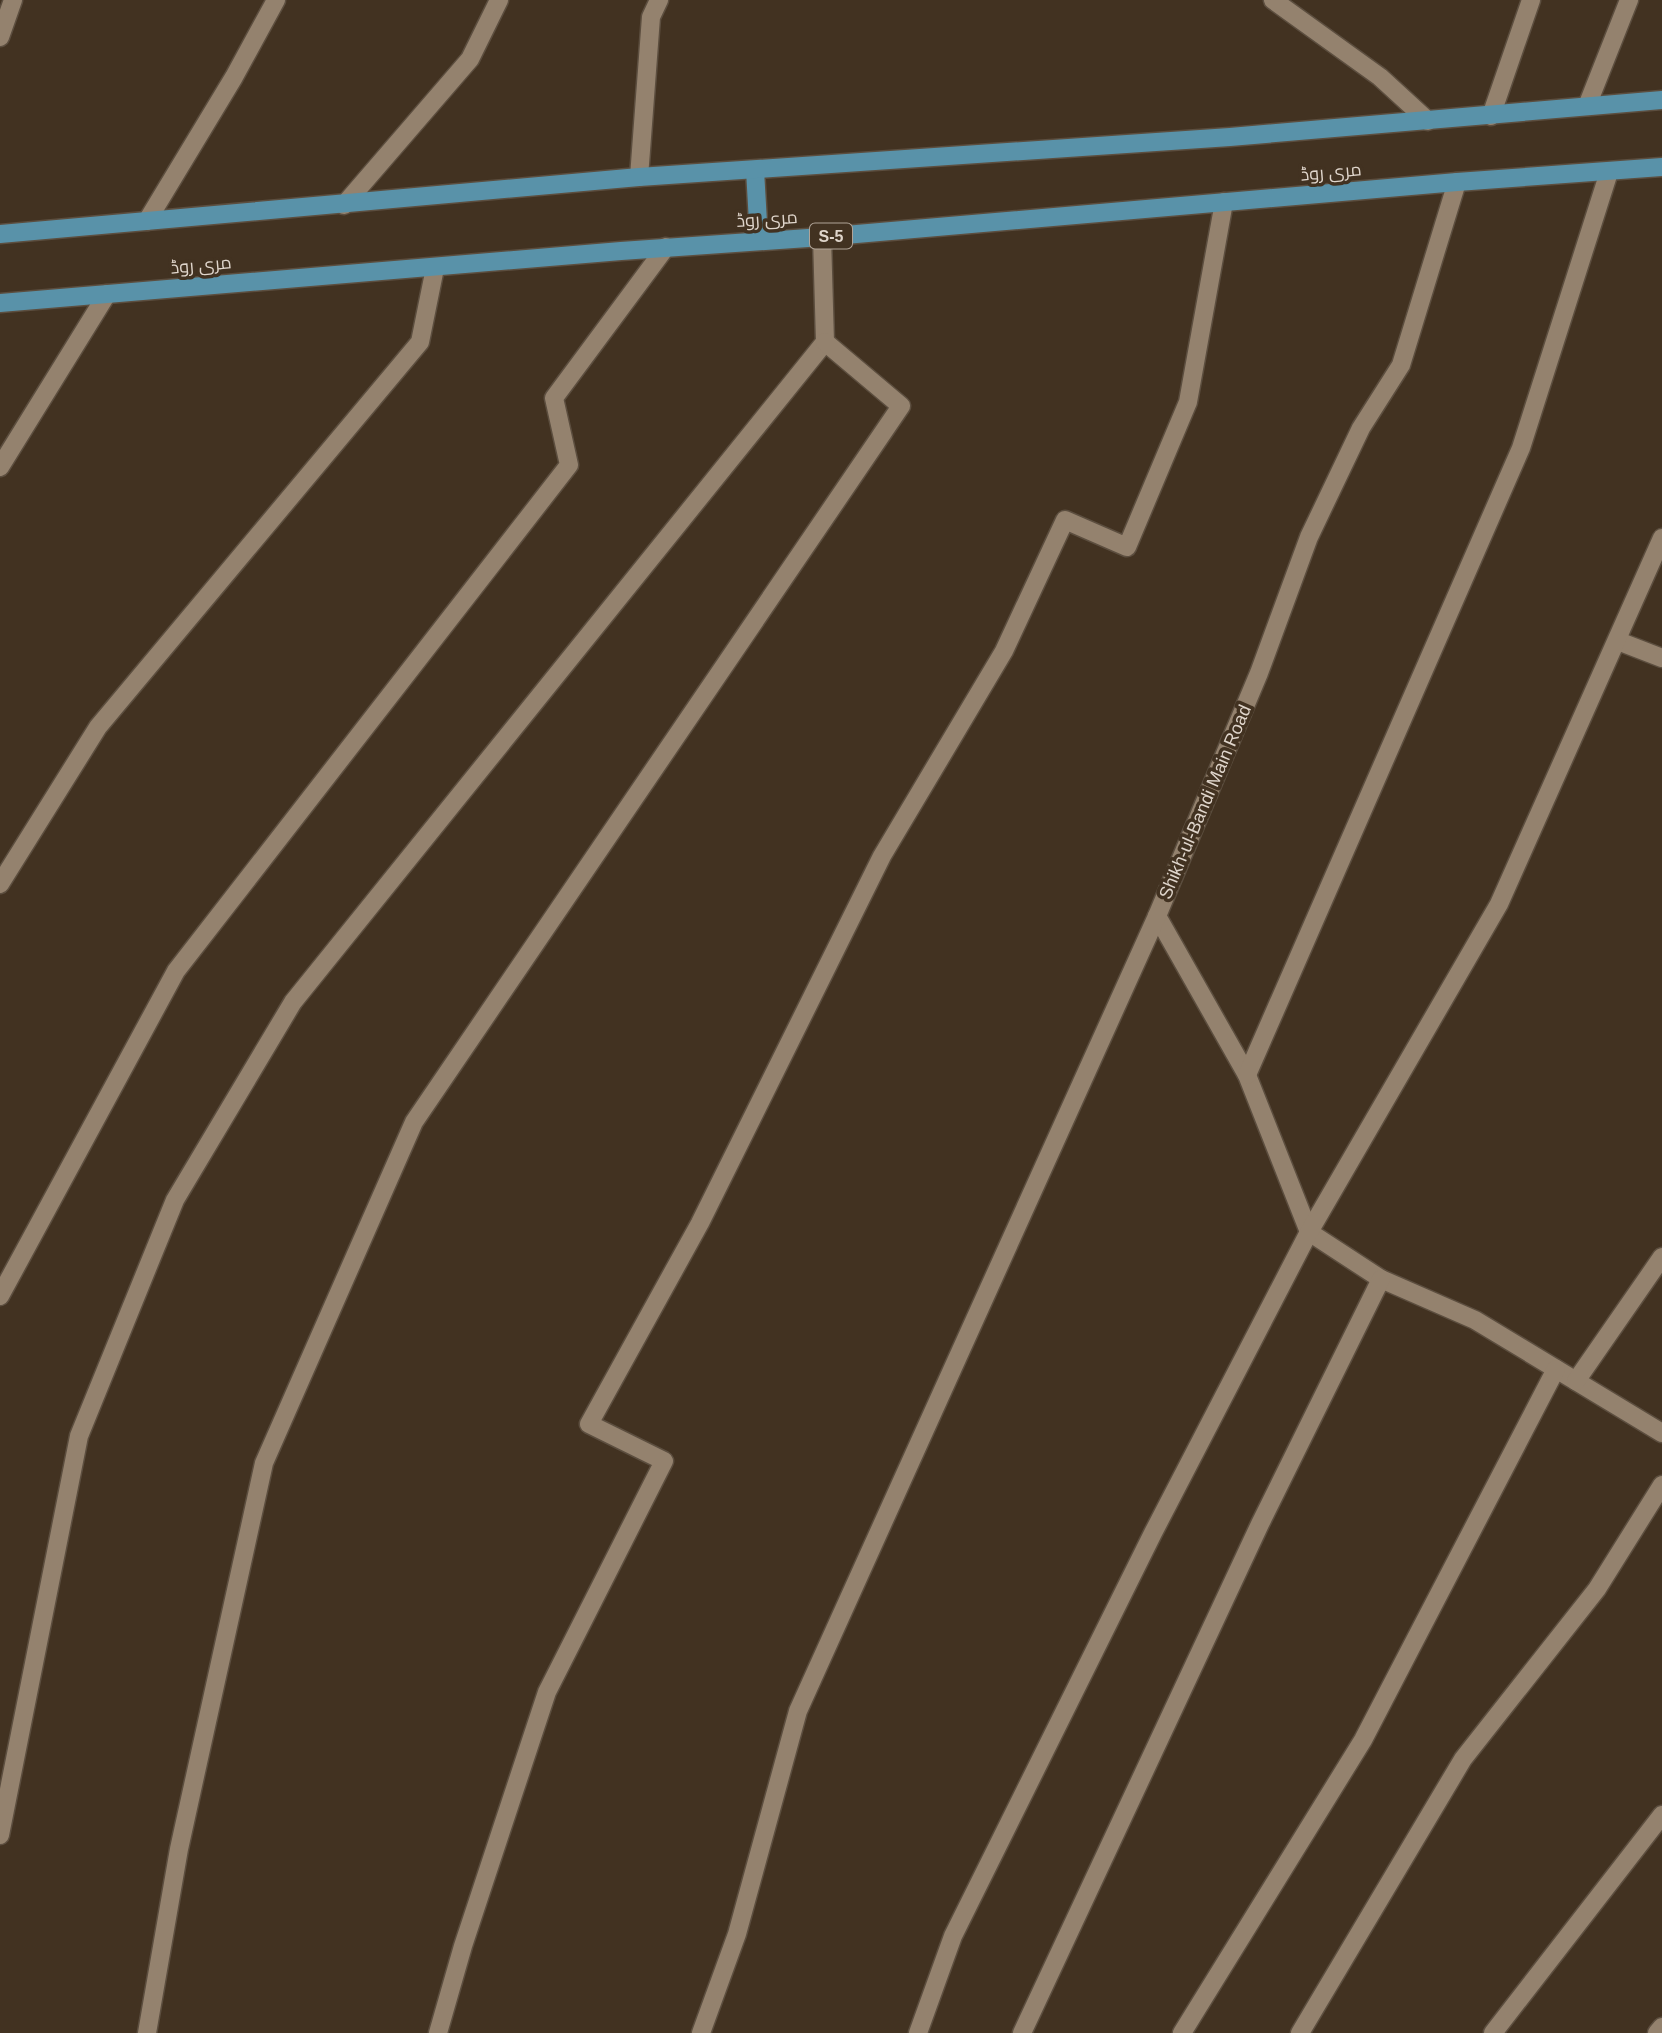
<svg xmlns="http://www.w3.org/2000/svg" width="1662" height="2033" font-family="Helvetica,Cairo,sans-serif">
<rect width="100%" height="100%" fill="#423221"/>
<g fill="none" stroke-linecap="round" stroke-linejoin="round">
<g stroke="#5c4e3f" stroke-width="21">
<g id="minor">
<path d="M1273 0 1380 77 1428 121"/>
<path d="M0 37 13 0"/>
<path d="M1587 106 1629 0"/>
<path d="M1491 116 1531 0"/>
<path d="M639 177 651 17 659 0"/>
<path d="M344 205 470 59 499 0"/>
<path d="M147 221 234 77 276 0"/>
<path d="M0 467 107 294"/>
<path d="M1618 641 1662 658"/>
<path d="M0 884 98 727 420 342 435 268"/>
<path d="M1157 916 1247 1075 1309 1232 1381 1279 1475 1320 1662 1433"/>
<path d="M1247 1075 1521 448 1609 172"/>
<path d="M0 1296 176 971 569 465 554 398 666 247"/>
<path d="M1576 1381 1662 1257"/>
<path d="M0 1835 79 1436 175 1200 293 1002 825 342 822 237"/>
<path d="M147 2033 179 1849 264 1463 414 1122 901 406 825 342"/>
<path d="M438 2033 463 1946 547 1692 664 1461 589 1424 700 1223 882 856 1004 651 1065 520 1127 547 1188 402 1224 202"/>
<path d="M701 2033 737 1934 798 1711 1157 916 1259 673 1309 537 1361 428 1401 365 1457 182"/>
<path d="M918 2033 953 1936 1153 1533 1309 1232 1499 904 1662 538"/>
<path d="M1022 2033 1260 1524 1381 1279"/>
<path d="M1182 2033 1363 1740 1556 1369"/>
<path d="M1300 2033 1463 1759 1597 1589 1662 1485"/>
<path d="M1493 2033 1662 1815"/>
<path d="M1657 2033 1662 2027"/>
</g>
</g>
<g stroke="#5c4e3f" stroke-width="21">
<g id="major">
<path d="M755 170 759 240"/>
<path d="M0 234 639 177 1230 137 1662 100"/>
<path d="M0 303 621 251 822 237 1457 182 1662 167"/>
</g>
</g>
<use href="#minor" stroke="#94826e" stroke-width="18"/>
<use href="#major" stroke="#5992a9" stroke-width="18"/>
</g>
<g text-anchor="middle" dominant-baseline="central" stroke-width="7" stroke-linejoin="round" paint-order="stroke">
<rect fill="#423221" stroke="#b0a498" stroke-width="2" x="810" y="223.5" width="42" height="25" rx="5"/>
<g font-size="16" font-weight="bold" fill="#dfd5cb">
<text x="831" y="236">S-5</text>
</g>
<g font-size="18" fill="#dfd5cb" stroke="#423221">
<text transform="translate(1331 172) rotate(-5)">مری روڈ</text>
<text transform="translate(767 219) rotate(-4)">مری روڈ</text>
<text transform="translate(201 265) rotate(-5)">مری روڈ</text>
<text transform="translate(1205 802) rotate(-67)">Shikh-ul-Bandi Main Road</text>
</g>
</g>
</svg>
